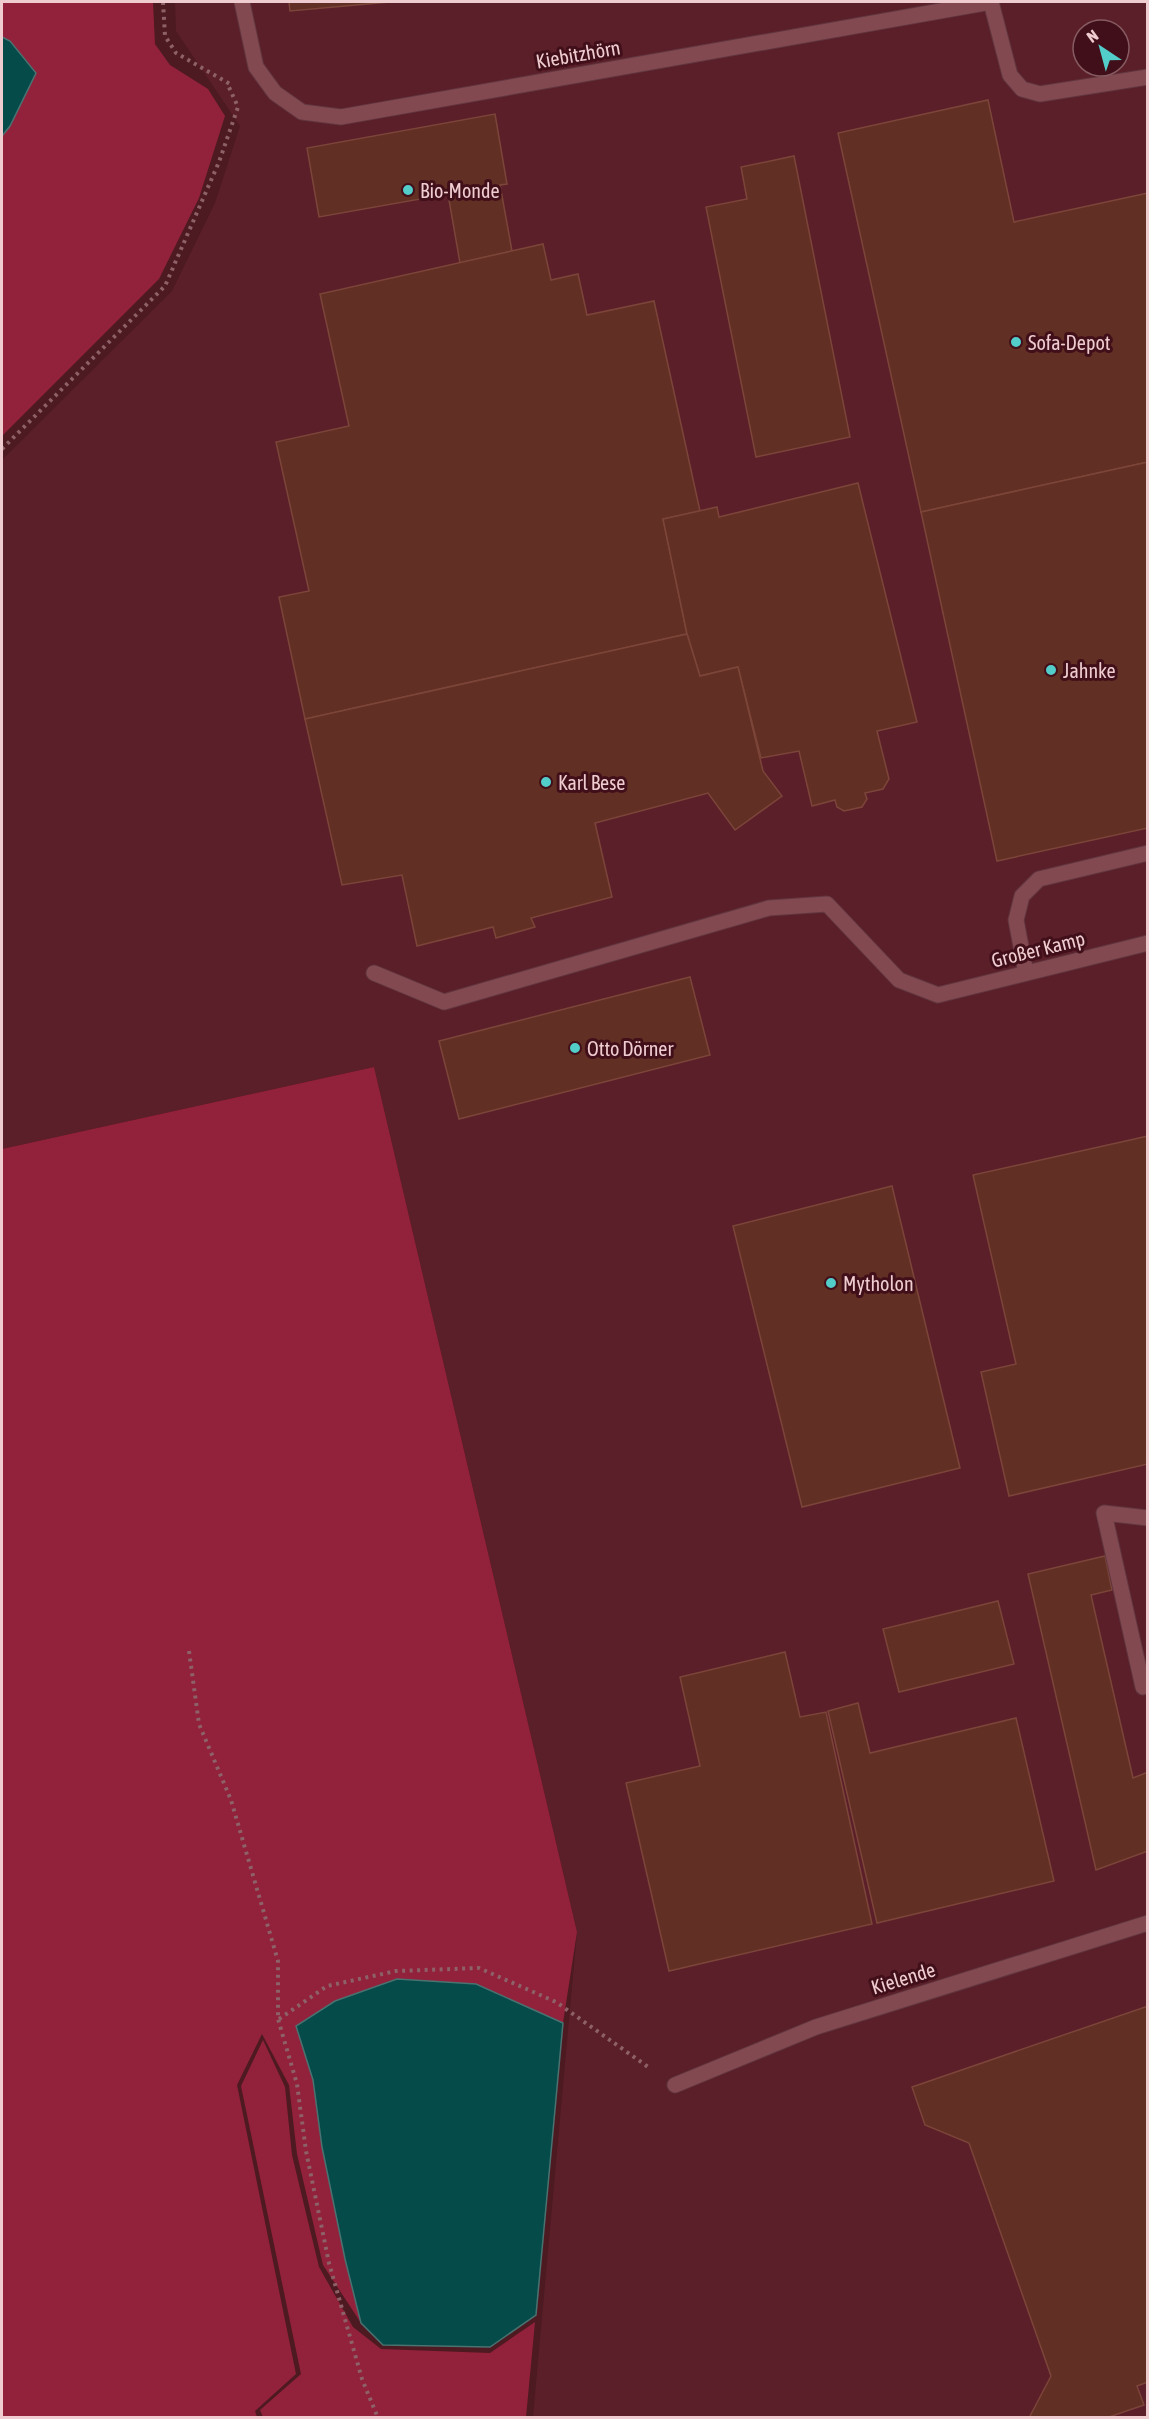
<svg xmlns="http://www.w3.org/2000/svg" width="1149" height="2419" font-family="'Asap Condensed',sans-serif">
<rect width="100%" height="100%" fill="#4d1a22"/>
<path fill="#5b1f29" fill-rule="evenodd" d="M175 2H1147V2417H533L577 1932 374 1067 2 1149V460L172 291 215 203 240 126 176 31ZM1083 30H1119V66H1083Z"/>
<g fill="#92213b">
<path d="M2 2H153L155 44 170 65 208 89 225 116 199 198 159 279 2 436V136L10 126V41L2 37Z"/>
<path d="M374 1067 577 1932 563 2023 476 1984 297 2026 313 2080 322 2147 345 2259 361 2323 323 2265 297 2154 289 2085 262 2034 237 2085 296 2374 255 2411 257 2417H2V1149Z"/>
<path d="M263 2040 285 2087 292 2155 319 2267 353 2327 381 2349 490 2353 535 2322 526 2417H263L260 2410 301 2374 241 2086Z"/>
</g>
<g fill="#044b49" stroke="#4a7271" stroke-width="1.5">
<path d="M2 37 10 41 36 73 10 126 2 136Z"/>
<path d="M397 1979 476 1984 563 2023 536 2315 490 2347 383 2345 361 2323 345 2259 322 2147 313 2080 296 2026 335 2001Z"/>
</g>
<g fill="#622f24" stroke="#7c453a" stroke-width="1.5">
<path d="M289 2H390L290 11Z"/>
<path d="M988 100 1014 222 1148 193V462L921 512 838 133Z"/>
<path d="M495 114 507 184 500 185 512 251 460 263 448 194 319 217 307 148Z"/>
<path d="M794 156 850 437 756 457 706 207 747 199 741 167Z"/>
<path d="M543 244 551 280 578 274 587 315 654 301 700 511 663 519 687 634 305 719 279 597 309 591 276 442 349 426 320 294Z"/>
<path d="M1148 462V828L997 861 921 512Z"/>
<path d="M858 483 917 722 877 731 889 779 883 789 865 793 867 799 862 807 844 811 837 807 835 800 812 806 799 751 761 758 738 667 700 676 687 634 663 519 717 507 719 517Z"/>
<path d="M687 634 700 676 738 667 763 771 782 796 735 830 708 793 595 823 612 897 531 918 535 927 496 938 493 927 417 946 402 875 342 885 305 719Z"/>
<path d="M690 977 710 1055 459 1119 439 1041Z"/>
<path d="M1148 1136V1464L1009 1496 981 1372 1016 1364 973 1175Z"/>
<path d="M892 1186 960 1468 802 1507 733 1226Z"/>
<path d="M1105 1556 1112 1590 1091 1595 1133 1778 1148 1772V1851L1096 1870 1028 1574Z"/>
<path d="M998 1601 1014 1664 899 1692 883 1629Z"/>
<path d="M785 1652 800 1717 826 1712 872 1924 669 1971 626 1783 700 1766 680 1677Z"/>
<path d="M858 1703 870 1753 1016 1718 1054 1881 877 1923 828 1711Z"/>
<path d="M1148 2006V2382L1137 2386 1144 2405 1106 2418H1029L1051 2376 969 2143 925 2125 912 2087Z"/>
</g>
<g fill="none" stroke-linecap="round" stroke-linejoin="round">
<g stroke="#61363f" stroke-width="17">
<g id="minor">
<path d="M242 2 256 67 275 93 302 112 341 117 991 2"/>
<path d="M991 2 1010 75 1022 89 1040 94 1148 77"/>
<path d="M374 973 444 1002 769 908 827 904 899 980 938 995 1148 943"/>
<path d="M1026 973 1016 920 1022 896 1039 879 1148 853"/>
<path d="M1143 1687 1104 1513 1148 1518"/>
<path d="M675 2085 816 2027 1148 1923"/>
</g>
</g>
<g stroke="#8d6167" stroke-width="4" stroke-dasharray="3 4.5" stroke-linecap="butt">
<path d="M163 2 165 36 176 53 230 84"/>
<path d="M2 449 165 286 219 162 238 107 228 85"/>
<path d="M189 1651 199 1724 231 1800 278 1961V2019L297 2084 306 2151 329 2263 362 2379 378 2418"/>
<path d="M279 2019 327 1986 396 1971 479 1968 556 2002 651 2069"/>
</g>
<use href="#minor" stroke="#824950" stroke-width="15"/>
</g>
<g fill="#53cdca" stroke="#410f19" stroke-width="2">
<circle cx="408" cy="190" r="6"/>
<circle cx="1016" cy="342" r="6"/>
<circle cx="1051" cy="670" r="6"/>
<circle cx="546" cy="782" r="6"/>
<circle cx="575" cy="1048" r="6"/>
<circle cx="831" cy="1283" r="6"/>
</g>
<g text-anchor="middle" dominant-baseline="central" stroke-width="6" stroke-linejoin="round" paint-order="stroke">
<g font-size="20" fill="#eecccf" stroke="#410f19">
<text transform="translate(578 54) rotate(-10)">Kiebitzhörn</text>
<text transform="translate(1038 949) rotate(-14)">Großer Kamp</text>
<text transform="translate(903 1978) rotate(-17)">Kielende</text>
</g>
<g font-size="20" fill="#eecccf" stroke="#410f19" text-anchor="start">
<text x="420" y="190">Bio-Monde</text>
<text x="1028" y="342">Sofa-Depot</text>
<text x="1063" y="670">Jahnke</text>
<text x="558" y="782">Karl Bese</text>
<text x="587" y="1048">Otto Dörner</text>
<text x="843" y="1283">Mytholon</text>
</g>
</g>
<rect width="1149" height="2419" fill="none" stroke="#eecccf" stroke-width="6"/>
<g transform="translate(1101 48) rotate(324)"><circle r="28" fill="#410f19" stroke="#865b62" stroke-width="1.5"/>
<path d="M0-4.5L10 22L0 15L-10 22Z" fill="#53cdca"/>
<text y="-9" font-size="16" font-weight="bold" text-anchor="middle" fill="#eecccf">N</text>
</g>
</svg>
